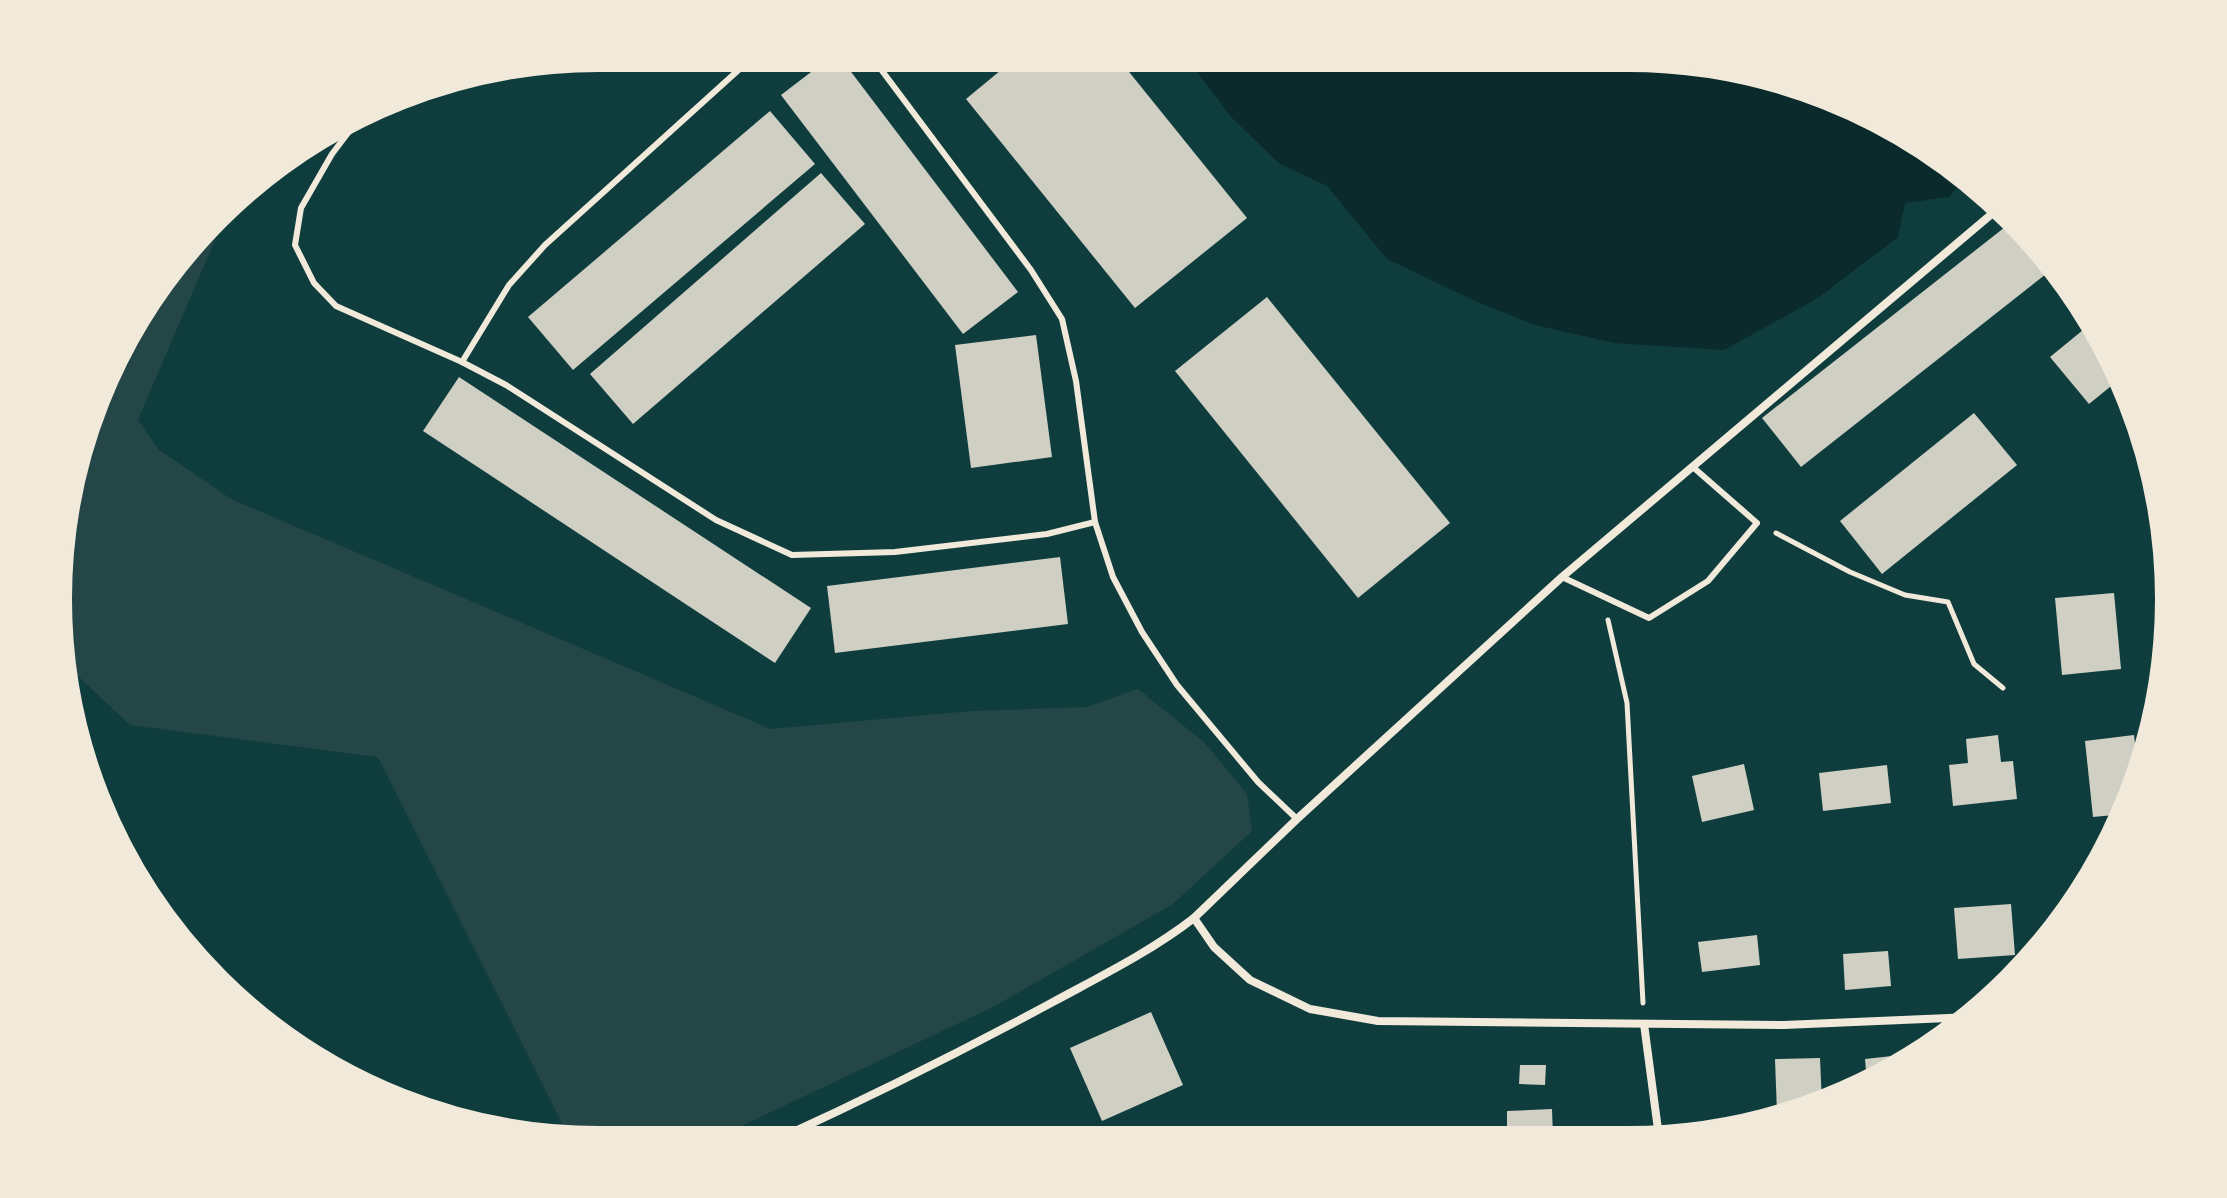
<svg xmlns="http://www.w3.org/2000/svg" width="2227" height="1198" font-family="'Sofia Sans Condensed',sans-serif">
<rect width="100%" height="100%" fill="#0f3d3e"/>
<path fill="#244646" d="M227 212 138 420 158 449 231 499 771 729 971 711 1087 707 1138 689 1204 742 1247 794 1252 831 1173 904 995 1006 712 1140 571 1141 378 757 130 725 64 663 57 635 74 459 147 298Z"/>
<path fill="#0a2a2b" d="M1186 57H1663L1768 74 1869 112 1967 176 1949 197 1905 203 1898 237 1818 298 1724 350 1614 343 1535 325 1475 301 1387 259 1327 186 1280 164 1232 118Z"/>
<g fill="#cfcfc3">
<path d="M832 56H839L1018 292 963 334 781 95Z"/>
<path d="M1018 56 1117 57 1247 218 1135 308 966 99Z"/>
<path d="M770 111 815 164 573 370 528 317Z"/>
<path d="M821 173 865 224 633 424 590 374Z"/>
<path d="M2014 220 2037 241 2055 267 1801 467 1762 418Z"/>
<path d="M1267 297 1450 523 1358 598 1175 371Z"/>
<path d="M2094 321 2121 378 2089 404 2050 357Z"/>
<path d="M1036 335 1052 457 971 468 955 345Z"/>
<path d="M459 377 811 608 775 663 423 431Z"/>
<path d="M1974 413 2017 465 1882 574 1840 521Z"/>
<path d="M1060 557 1068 624 835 653 827 586Z"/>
<path d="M2114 593 2121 669 2062 675 2055 598Z"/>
<path d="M1998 735 2001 762 2013 761 2017 799 1953 806 1949 765 1968 763 1966 739Z"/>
<path d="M2134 735 2139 777 2125 814 2093 817 2085 741Z"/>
<path d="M1744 764 1754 810 1702 822 1692 776Z"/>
<path d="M1887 765 1891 803 1823 811 1819 773Z"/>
<path d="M2011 904 2015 955 1958 959 1954 908Z"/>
<path d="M1757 935 1760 965 1702 972 1698 942Z"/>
<path d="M1888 951 1891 986 1845 990 1843 954Z"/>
<path d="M1151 1012 1183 1085 1102 1121 1070 1048Z"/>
<path d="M1919 1053 1867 1082 1865 1059Z"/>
<path d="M1820 1058 1822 1104 1793 1112 1777 1113 1775 1059Z"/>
<path d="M1520 1065H1546L1545 1085 1519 1084Z"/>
<path d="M1552 1109 1553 1138H1507V1111Z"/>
</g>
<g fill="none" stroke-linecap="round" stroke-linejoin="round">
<g stroke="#f1e9da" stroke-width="5">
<path d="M1776 533 1850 572 1905 595 1948 602 1974 664 2003 688"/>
<path d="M1608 620 1627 703 1643 1003"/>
</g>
<g stroke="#f1e9da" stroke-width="6">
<path d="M871 56 1031 270 1062 319 1076 381 1095 522 1113 577 1142 632 1177 685 1258 782 1297 819"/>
<path d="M357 121 332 154 301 208 295 245 314 283 336 306 462 362 506 385 716 520 792 555 895 552 1047 534 1095 522"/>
<path d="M462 362 509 285 545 245 754 56"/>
<path d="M1562 577 1649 618 1708 581 1757 523 1694 468"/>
</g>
<g stroke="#f1e9da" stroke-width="8">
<path d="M2163 557 2169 607"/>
<path d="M1194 918 1297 819 1562 577 2000 207"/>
<path d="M1644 1024 1659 1137"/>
<path d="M776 1140C870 1097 962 1051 1053 1002 1101 976 1150 952 1194 918L1214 947 1250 980 1310 1009 1378 1021 1784 1025 1972 1017"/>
</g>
</g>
<path d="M0 0H2227V1198H0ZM599 70H1628A529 529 0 0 1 2157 599V599A529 529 0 0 1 1628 1128H599A529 529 0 0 1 70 599V599A529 529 0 0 1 599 70Z" fill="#f1e9da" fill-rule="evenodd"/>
<path fill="none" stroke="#f1e9da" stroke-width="4" d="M599 70H1628A529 529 0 0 1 2157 599V599A529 529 0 0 1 1628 1128H599A529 529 0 0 1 70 599V599A529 529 0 0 1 599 70Z"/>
</svg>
